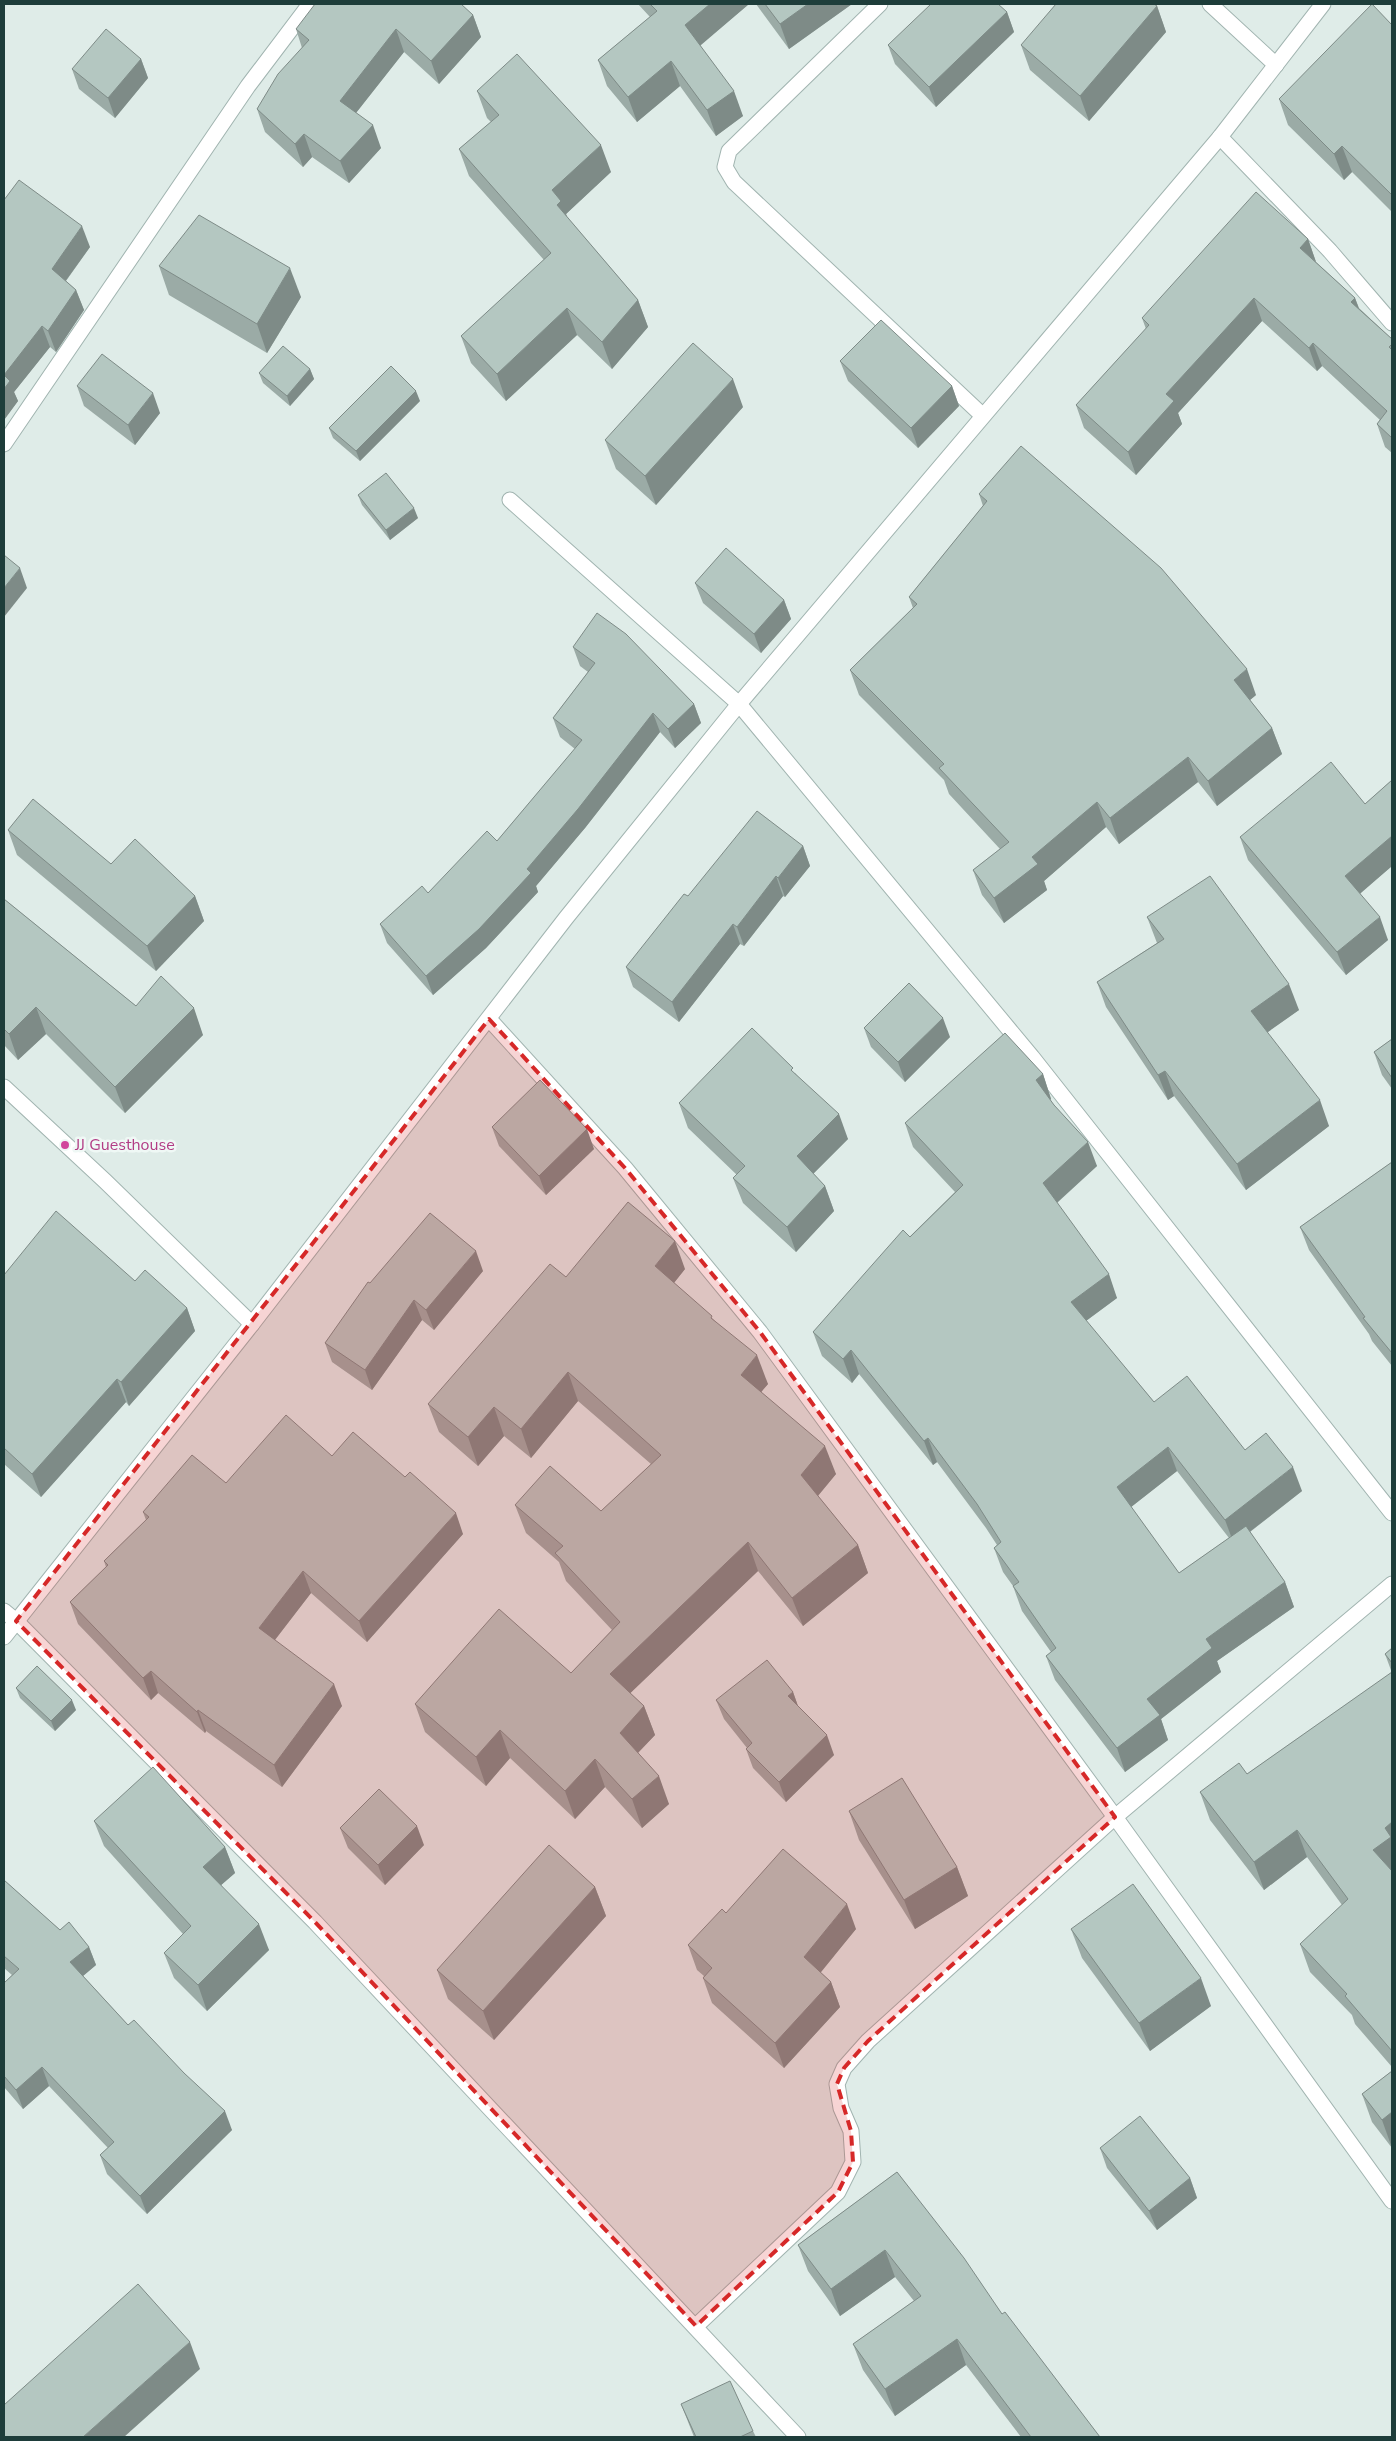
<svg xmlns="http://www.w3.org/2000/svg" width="1396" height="2441" font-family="'Nunito Sans',sans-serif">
<rect width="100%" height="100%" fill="#dfece8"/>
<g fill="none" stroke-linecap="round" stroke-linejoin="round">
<g stroke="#a1b4b0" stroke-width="17">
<g id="minor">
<path d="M880 4 729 151 725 167 734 182 982 415"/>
<path d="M1210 4 1276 65"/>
<path d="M1220 137 1330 251 1392 323"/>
<path d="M4 444 248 86 310 4"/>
<path d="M510 500 739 704 1032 1057 1392 1513"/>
<path d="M489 1019 625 1168 760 1332 1115 1817 1392 2201"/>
<path d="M4 1087 105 1181 252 1324"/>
<path d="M4 1611 16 1621 315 1922 798 2437"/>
<path d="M696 2326 838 2192 853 2162 851 2131 841 2108 837 2084 844 2068 868 2041 1115 1817 1392 1584"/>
</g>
</g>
<g stroke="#a1b4b0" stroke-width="17">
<path id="tertiary" d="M4 1637 252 1324 566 918 739 704 1220 137 1323 4"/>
</g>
<use href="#minor" stroke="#fff" stroke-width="15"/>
<use href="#tertiary" stroke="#fff" stroke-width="15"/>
</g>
<g fill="#9baba6" fill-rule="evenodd">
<path d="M638 4H749L700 45 743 116 716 136 680 86 637 122 607 86 598 60 650 17Z"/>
<path d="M756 4H852L789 49Z"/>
<path d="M1157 6 1166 32 1089 121 1030 70 1021 45Z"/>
<path d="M1007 12 1014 32 936 107 895 64 888 45Z"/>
<path d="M473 15 481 37 439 84 404 52 356 113 381 148 349 183 312 157 303 167 265 132 257 109 302 48 296 29Z"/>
<path d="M1392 25V212L1352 172 1344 180 1288 125 1279 99Z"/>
<path d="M141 59 148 78 115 118 79 89 72 69Z"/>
<path d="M477 91 611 172 566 214 567 217 638 300 648 327 612 369 577 335 506 401 471 363 461 336 544 260 469 176 459 149 491 122 487 118Z"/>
<path d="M4 200 90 247 66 281 76 290 84 310 56 352 50 347 14 392 18 401 4 420Z"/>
<path d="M1308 239 1316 262 1355 298 1359 308 1392 339V453L1385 447 1377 424 1380 420 1322 366 1317 371 1262 321 1178 413 1182 424 1136 475 1084 428 1076 405 1146 329 1142 318Z"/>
<path d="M159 266 301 297 267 353 169 295Z"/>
<path d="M840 361 952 386 959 406 918 448 848 381Z"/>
<path d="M310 369 314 379 290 406 263 383 259 373Z"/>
<path d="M77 386 160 413 135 445 84 406Z"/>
<path d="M420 401 360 461 333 438 329 428Z"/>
<path d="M743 407 656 505 616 469 605 440Z"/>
<path d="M979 494 1256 695 1250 700 1272 728 1282 754 1217 806 1198 782 1119 844 1106 827 1044 881 1047 890 1004 923 982 895 973 870 1000 849 949 794 944 780 859 695 850 670 913 608 909 597 983 506Z"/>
<path d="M358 495 418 518 390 540 362 505Z"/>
<path d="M695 583 784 600 791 619 761 653 703 603Z"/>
<path d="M573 647 694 704 701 723 675 748 660 732 585 828 536 886 538 892 486 948 433 995 387 943 380 924 428 893 497 841 575 749 560 737 553 718 588 672 580 666Z"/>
<path d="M1392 780V866L1360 893 1388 940 1346 975 1248 860 1240 837 1365 804Z"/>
<path d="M8 830 111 864 195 896 204 921 156 971 17 855Z"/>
<path d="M803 846 810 866 785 897 783 896 744 946 740 944 679 1022 633 987 626 967 688 896Z"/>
<path d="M4 899 136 1006 203 1035 125 1113 46 1034 18 1060 4 1045Z"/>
<path d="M1147 917 1299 1010 1267 1032 1329 1126 1246 1190 1174 1096 1168 1100 1106 1007 1097 982 1157 943Z"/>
<path d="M864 1028 950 1037 905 1082 871 1047Z"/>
<path d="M1392 1039V1089L1382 1075 1374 1052Z"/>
<path d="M795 1073 848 1139 813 1174 825 1186 834 1211 796 1252 743 1203 733 1178 737 1175 688 1128 679 1103Z"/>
<path d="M1043 1074 1051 1099 1050 1100 1097 1166 1057 1203 1117 1298 1086 1321 1154 1402 1245 1450 1302 1491 1250 1532 1285 1582 1294 1607 1217 1661 1221 1672 1161 1719 1168 1740 1125 1772 1055 1680 1046 1656 1051 1652 1022 1611 1013 1586 1003 1572 994 1548 997 1545 986 1528 937 1462 933 1465 859 1374 852 1383 822 1356 813 1332 955 1192 913 1147 905 1123ZM1177 1471 1229 1538 1179 1573 1131 1507Z"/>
<path d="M492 1127 594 1149 546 1195 499 1146Z"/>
<path d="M1392 1162V1366L1372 1341 1369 1334 1309 1250 1300 1227Z"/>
<path d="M685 1269 674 1283 714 1320 768 1384 761 1392 836 1474 818 1496 858 1545 868 1573 803 1626 758 1571 630 1693 644 1706 655 1735 638 1753 669 1804 642 1828 605 1787 575 1819 510 1758 486 1786 425 1732 415 1704 571 1673 612 1630 566 1581 559 1562 526 1533 515 1505 601 1511 651 1464 578 1401 531 1458 504 1436 478 1466 439 1432 428 1404 566 1277Z"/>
<path d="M483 1271 434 1330 422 1320 372 1390 332 1362 325 1343 370 1283Z"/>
<path d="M4 1275 135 1281 187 1308 195 1331 129 1406 126 1402 41 1497 4 1464Z"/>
<path d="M332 1456 463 1534 367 1642 311 1593 275 1640 342 1706 282 1787 206 1731 205 1733 158 1693 151 1700 78 1624 70 1602 106 1567 104 1561 146 1520 143 1512 226 1483Z"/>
<path d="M1392 1648V2067L1355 2024 1352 2015 1310 1972 1300 1944 1342 1905 1307 1857 1264 1890 1210 1820 1200 1792 1247 1774 1392 1673 1385 1654Z"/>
<path d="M16 1688 76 1710 55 1731 20 1698Z"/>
<path d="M793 1692 798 1706 834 1755 786 1802 753 1768 746 1749 747 1748 724 1719 716 1700Z"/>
<path d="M849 1811 957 1867 968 1896 915 1929 859 1840Z"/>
<path d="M94 1821 225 1847 235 1873 221 1885 269 1950 207 2011 174 1978 164 1953 183 1934 104 1846Z"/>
<path d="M340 1828 424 1845 385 1885 348 1848Z"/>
<path d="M4 1880 60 1930 89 1947 96 1965 83 1976 128 2025 232 2130 147 2214 107 2174 100 2155 108 2148 49 2086 23 2109 4 2087V1983L12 1975 4 1968Z"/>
<path d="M595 1887 606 1916 494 2040 448 1999 437 1970Z"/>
<path d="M726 1913 856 1929 820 1972 831 1982 840 2007 784 2068 712 2003 703 1978 704 1976 697 1970 688 1945Z"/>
<path d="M1071 1929 1211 2006 1150 2051 1082 1958Z"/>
<path d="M1392 2071V2148L1372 2122 1362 2094Z"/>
<path d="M1100 2148 1190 2178 1197 2198 1157 2230 1107 2168Z"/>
<path d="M897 2172 1002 2314 1100 2437H1021L966 2365 895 2416 863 2370 853 2344 914 2301 895 2277 840 2316 808 2271 798 2245Z"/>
<path d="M681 2404 753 2431 756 2437H694Z"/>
</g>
<g fill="#7e8b87">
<path d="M710 4H749L694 51 685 25Z"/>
<path d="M808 4H852L789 49 780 24Z"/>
<path d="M1157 6 1166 32 1089 121 1080 96Z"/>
<path d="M1007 12 1014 32 936 107 929 87Z"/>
<path d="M473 15 481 37 439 84 431 61Z"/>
<path d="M396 29 404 52 348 123 340 101Z"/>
<path d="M141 59 148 78 115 118 108 98Z"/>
<path d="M671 61 680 86 637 122 628 97Z"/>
<path d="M734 91 743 116 716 136 707 110Z"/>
<path d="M373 125 381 148 349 183 340 161Z"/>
<path d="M304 134 312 157 303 167 295 144Z"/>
<path d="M601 145 611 172 566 214 571 228 567 232 552 190Z"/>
<path d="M1342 146 1352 172 1344 180 1334 154Z"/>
<path d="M82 226 90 247 59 290 52 269Z"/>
<path d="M1308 239 1316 262 1300 248Z"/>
<path d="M290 268 301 297 267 353 257 324Z"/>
<path d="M76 290 84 310 56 352 48 331Z"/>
<path d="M1254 298 1262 321 1178 413 1182 424 1136 475 1128 452 1166 394Z"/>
<path d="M1355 298 1363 320 1351 302Z"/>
<path d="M638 300 648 327 612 369 602 342Z"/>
<path d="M567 308 577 335 506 401 497 374Z"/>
<path d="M42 326 50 347 14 392 18 401 4 420V375Z"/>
<path d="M1313 343 1322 366 1317 371 1309 348Z"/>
<path d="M310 369 314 379 290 406 287 396Z"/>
<path d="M733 379 743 407 656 505 645 476Z"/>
<path d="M952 386 959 406 918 448 911 428Z"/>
<path d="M416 391 420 401 360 461 356 451Z"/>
<path d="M153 393 160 413 135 445 128 425Z"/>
<path d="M414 508 418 518 390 540 386 530Z"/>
<path d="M20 568 27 588 4 617V588Z"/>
<path d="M784 600 791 619 761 653 754 634Z"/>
<path d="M1247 669 1256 695 1244 705 1234 680Z"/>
<path d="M694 704 701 723 675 748 668 729Z"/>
<path d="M653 713 660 732 585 828 536 886 538 892 486 948 433 995 426 976 527 869Z"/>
<path d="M1272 728 1282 754 1217 806 1208 781Z"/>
<path d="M1188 757 1198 782 1119 844 1110 818Z"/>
<path d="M1097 802 1106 827 1044 881 1047 890 1004 923 994 898 1032 857Z"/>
<path d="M1392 836V866L1354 899 1345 876Z"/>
<path d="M803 846 810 866 785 897 778 878Z"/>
<path d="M776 876 783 896 744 946 737 927Z"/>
<path d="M195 896 204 921 156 971 147 946Z"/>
<path d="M1380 917 1388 940 1346 975 1337 952Z"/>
<path d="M733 924 740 944 679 1022 672 1002Z"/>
<path d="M1289 984 1299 1010 1261 1037 1251 1011Z"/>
<path d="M36 1007 46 1034 18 1060 9 1034Z"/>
<path d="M194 1008 203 1035 125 1113 115 1087Z"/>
<path d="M943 1018 950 1037 905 1082 898 1062Z"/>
<path d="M1165 1071 1174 1096 1168 1100 1158 1075Z"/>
<path d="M1043 1074 1051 1099 1045 1104 1036 1080Z"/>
<path d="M1320 1100 1329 1126 1246 1190 1237 1164Z"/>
<path d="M839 1114 848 1139 806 1181 797 1156Z"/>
<path d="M587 1129 594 1149 546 1195 539 1176Z"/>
<path d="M1088 1142 1097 1166 1051 1208 1043 1183Z"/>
<path d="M825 1186 834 1211 796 1252 787 1227Z"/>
<path d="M675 1241 685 1269 665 1294 655 1266Z"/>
<path d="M476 1251 483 1271 434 1330 426 1310Z"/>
<path d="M1109 1274 1117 1298 1079 1326 1071 1302Z"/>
<path d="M414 1300 422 1320 372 1390 365 1370Z"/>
<path d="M187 1308 195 1331 129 1406 121 1382Z"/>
<path d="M851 1350 859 1374 852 1383 843 1359Z"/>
<path d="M757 1355 768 1384 751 1404 741 1375Z"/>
<path d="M568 1372 578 1401 531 1458 521 1429Z"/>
<path d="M117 1379 126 1402 41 1497 32 1474Z"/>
<path d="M494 1407 504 1436 478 1466 468 1437Z"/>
<path d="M928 1438 937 1462 933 1465 924 1441Z"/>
<path d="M825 1446 836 1474 811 1504 801 1475Z"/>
<path d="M1168 1447 1177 1471 1126 1511 1117 1487Z"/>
<path d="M1293 1467 1302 1491 1234 1544 1225 1520Z"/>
<path d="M456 1513 463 1534 367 1642 359 1621Z"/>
<path d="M748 1542 758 1571 620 1703 610 1674Z"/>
<path d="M858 1545 868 1573 803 1626 792 1598Z"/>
<path d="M303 1571 311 1593 267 1650 259 1628Z"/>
<path d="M1285 1582 1294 1607 1217 1661 1221 1672 1161 1719 1168 1740 1125 1772 1117 1748 1147 1699 1206 1639Z"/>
<path d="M151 1671 158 1693 151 1700 143 1678Z"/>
<path d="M334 1684 342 1706 282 1787 274 1765Z"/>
<path d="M793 1692 800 1712 788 1696Z"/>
<path d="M72 1700 76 1710 55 1731 51 1721Z"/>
<path d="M644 1706 655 1735 630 1761 620 1733Z"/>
<path d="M198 1710 206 1731 205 1733 197 1712Z"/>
<path d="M500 1730 510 1758 486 1786 476 1757Z"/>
<path d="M827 1735 834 1755 786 1802 779 1782Z"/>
<path d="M595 1759 605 1787 575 1819 565 1791Z"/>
<path d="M659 1776 669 1804 642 1828 632 1799Z"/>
<path d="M1392 1822V1871L1373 1850 1385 1828Z"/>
<path d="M417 1826 424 1845 385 1885 378 1865Z"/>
<path d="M1297 1830 1307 1857 1264 1890 1254 1862Z"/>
<path d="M225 1847 235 1873 212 1893 203 1867Z"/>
<path d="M957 1867 968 1896 915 1929 904 1900Z"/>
<path d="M595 1887 606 1916 494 2040 483 2011Z"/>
<path d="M847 1904 856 1929 813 1982 804 1957Z"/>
<path d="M259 1924 269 1950 207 2011 198 1985Z"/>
<path d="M89 1947 96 1965 77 1981 70 1962Z"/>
<path d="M1201 1978 1211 2006 1150 2051 1139 2023Z"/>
<path d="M831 1982 840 2007 784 2068 775 2043Z"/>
<path d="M42 2067 49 2086 23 2109 16 2090Z"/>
<path d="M225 2111 232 2130 147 2214 140 2196Z"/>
<path d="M1392 2112V2148L1382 2120Z"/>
<path d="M1190 2178 1197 2198 1157 2230 1149 2211Z"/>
<path d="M885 2250 895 2277 840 2316 831 2289Z"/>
<path d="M957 2339 966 2365 895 2416 885 2389Z"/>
<path d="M190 2342 200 2369 124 2437H83Z"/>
</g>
<g fill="#b4c7c1" stroke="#7e8b87">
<path d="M315 4H461L473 15 431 61 396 29 340 101 373 125 340 161 304 134 295 144 257 109 278 74 309 40 296 29Z"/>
<path d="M650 4H710L685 25 734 91 707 110 671 61 628 97 598 60 657 11Z"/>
<path d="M765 4H808L780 24Z"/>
<path d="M931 4H998L1007 12 929 87 888 45Z"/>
<path d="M1056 4H1154L1157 6 1080 96 1021 45Z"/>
<path d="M1372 4 1392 25V195L1342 146 1334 154 1279 99Z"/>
<path d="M106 29 141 59 108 98 72 69Z"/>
<path d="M517 54 601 145 552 190 561 201 557 205 638 300 602 342 567 308 497 374 461 336 551 253 459 149 499 115 477 91Z"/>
<path d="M19 180 82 226 52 269 76 290 48 331 42 326 4 375V200Z"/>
<path d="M1256 192 1308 239 1300 248 1355 298 1351 302 1392 339V344L1389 347 1392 350V438L1377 424 1387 411 1313 343 1309 348 1254 298 1166 394 1174 401 1128 452 1076 405 1149 325 1142 318Z"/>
<path d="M199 215 290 268 257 324 159 266Z"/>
<path d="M881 320 952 386 911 428 840 361Z"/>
<path d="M693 343 733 379 645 476 605 440Z"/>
<path d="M283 346 310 369 287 396 259 373Z"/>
<path d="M102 354 153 393 128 425 77 386Z"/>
<path d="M391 366 416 391 356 451 329 428Z"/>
<path d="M4 375 10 381 4 389Z"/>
<path d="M1021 446 1161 568 1247 669 1234 680 1272 728 1208 781 1188 757 1110 818 1097 802 1032 857 1038 864 994 898 973 870 1009 842 939 768 944 764 850 670 917 604 909 597 987 501 979 494Z"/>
<path d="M386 473 414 508 386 530 358 495Z"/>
<path d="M726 548 784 600 754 634 695 583Z"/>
<path d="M4 555 20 568 4 588Z"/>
<path d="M597 613 626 634 694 704 668 729 653 713 578 809 527 869 531 873 479 929 426 976 380 924 422 886 428 893 487 831 497 841 582 740 553 718 595 663 573 647Z"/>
<path d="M1331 762 1365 804 1392 780V836L1345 876 1380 917 1337 952 1240 837Z"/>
<path d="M33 799 111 864 135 839 195 896 147 946 8 830Z"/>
<path d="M757 811 803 846 778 878 776 876 737 927 733 924 672 1002 626 967 684 894 688 896Z"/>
<path d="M1210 876 1289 984 1251 1011 1320 1100 1237 1164 1165 1071 1158 1075 1097 982 1164 939 1147 917Z"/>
<path d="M4 899 136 1006 161 976 194 1008 115 1087 36 1007 9 1034 4 1029Z"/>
<path d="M909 983 943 1018 898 1062 864 1028Z"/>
<path d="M752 1028 793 1068 791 1070 839 1114 797 1156 825 1186 787 1227 733 1178 745 1166 679 1103Z"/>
<path d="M1005 1033 1043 1074 1036 1080 1054 1105 1088 1142 1043 1183 1109 1274 1071 1302 1154 1402 1187 1376 1245 1450 1266 1433 1293 1467 1225 1520 1168 1447 1117 1487 1179 1573 1246 1526 1285 1582 1206 1639 1212 1648 1147 1699 1160 1715 1117 1748 1046 1656 1056 1648 1013 1586 1019 1582 994 1548 1001 1542 977 1504 928 1438 924 1441 851 1350 843 1359 813 1332 903 1230 910 1237 963 1185 905 1123Z"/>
<path d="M1392 1039V1078L1374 1052Z"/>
<path d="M540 1080 587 1129 539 1176 492 1127Z"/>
<path d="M1392 1162V1353L1363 1318 1365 1317 1300 1227Z"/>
<path d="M628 1202 675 1241 655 1266 712 1316 711 1318 757 1355 741 1375 825 1446 801 1475 858 1545 792 1598 748 1542 610 1674 644 1706 620 1733 659 1776 632 1799 595 1759 565 1791 500 1730 476 1757 415 1704 499 1609 571 1673 620 1622 555 1553 563 1546 515 1505 550 1466 601 1511 661 1455 568 1372 521 1429 494 1407 468 1437 428 1404 550 1264 566 1277Z"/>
<path d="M56 1211 135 1281 145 1270 187 1308 121 1382 117 1379 32 1474 4 1448V1275Z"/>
<path d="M430 1213 476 1251 426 1310 414 1300 365 1370 325 1343 368 1282 370 1283Z"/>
<path d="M286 1415 332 1456 353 1432 405 1477 410 1472 456 1513 359 1621 303 1571 259 1628 334 1684 274 1765 198 1710 197 1712 151 1671 143 1678 70 1602 108 1565 104 1561 149 1517 143 1512 192 1455 226 1483Z"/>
<path d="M1392 1648V1663L1385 1654Z"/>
<path d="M767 1660 793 1692 788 1696 827 1735 779 1782 746 1749 752 1743 716 1700Z"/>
<path d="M37 1666 72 1700 51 1721 16 1688Z"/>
<path d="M1392 1672V1822L1385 1828 1391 1837 1373 1850 1392 1871V2051L1345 1996 1347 1994 1300 1944 1348 1899 1297 1830 1254 1862 1200 1792 1239 1763 1247 1774Z"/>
<path d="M153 1767 225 1847 203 1867 259 1924 198 1985 164 1953 191 1926 94 1821Z"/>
<path d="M902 1778 957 1867 904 1900 849 1811Z"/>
<path d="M379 1789 417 1826 378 1865 340 1828Z"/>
<path d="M549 1845 595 1887 483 2011 437 1970Z"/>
<path d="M783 1849 847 1904 804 1957 831 1982 775 2043 703 1978 712 1968 688 1945 722 1909 726 1913Z"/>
<path d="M4 1880 60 1930 69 1922 89 1947 70 1962 128 2025 134 2020 184 2073 225 2111 140 2196 100 2155 114 2142 42 2067 16 2090 4 2076V1983L19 1969 4 1956Z"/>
<path d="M1133 1884 1201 1978 1139 2023 1071 1929Z"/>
<path d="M1392 2071V2112L1382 2120 1362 2094Z"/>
<path d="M1140 2116 1190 2178 1149 2211 1100 2148Z"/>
<path d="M897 2172 964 2258 1002 2314 1005 2312 1100 2437H1031L957 2339 885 2389 853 2344 921 2296 885 2250 831 2289 798 2245Z"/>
<path d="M138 2284 190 2342 83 2437H4V2405Z"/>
<path d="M730 2381 753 2431 740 2437H696L681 2404Z"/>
</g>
<path fill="#d62828" fill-opacity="0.2" stroke="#d62828" stroke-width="4" stroke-dasharray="10 6" stroke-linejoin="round" d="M489 1019 625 1168 760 1332 1115 1817 868 2041 844 2068 837 2084 851 2131 853 2162 838 2192 696 2326 315 1922 16 1621Z"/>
<circle fill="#d1479c" stroke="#eff8f5" stroke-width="2" cx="65" cy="1145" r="5"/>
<g text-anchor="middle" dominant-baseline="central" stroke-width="5" stroke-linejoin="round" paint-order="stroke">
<g font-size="16" fill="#b23c85" stroke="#eff8f5" text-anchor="start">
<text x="75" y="1145">JJ Guesthouse</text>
</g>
</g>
<rect width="1396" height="2441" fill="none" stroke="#1e3d3a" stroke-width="10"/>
</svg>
